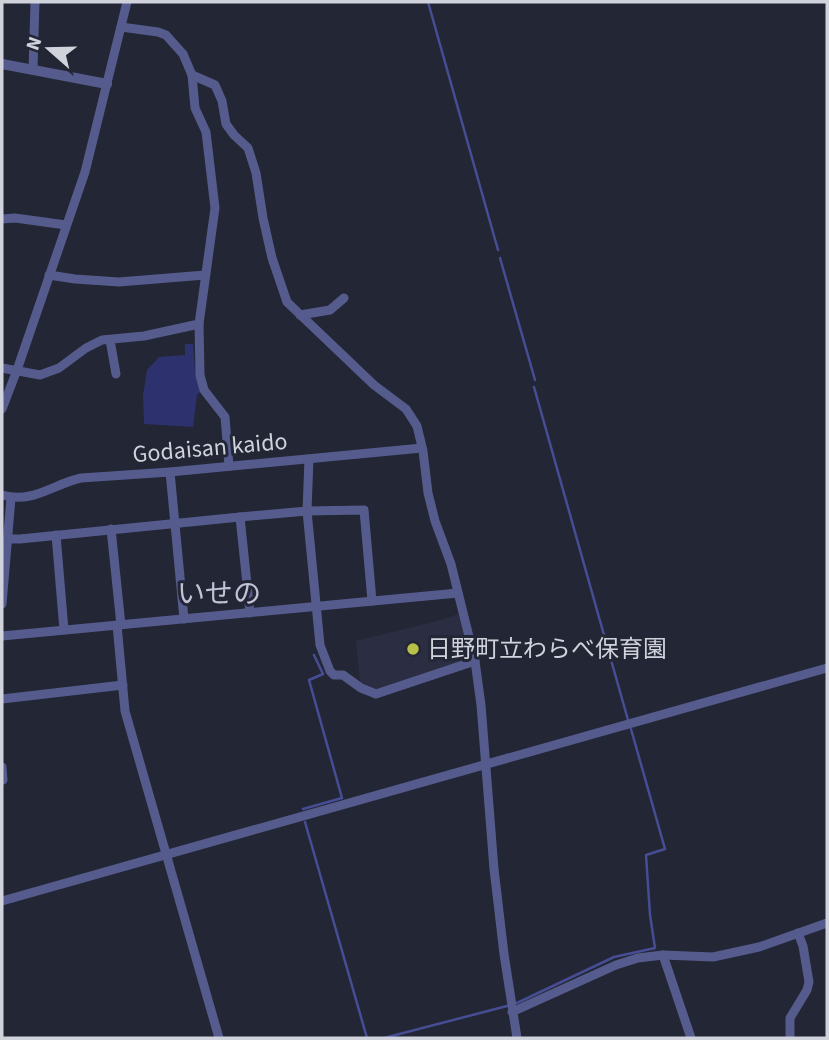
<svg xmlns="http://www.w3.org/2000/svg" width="829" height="1040" font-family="'Source Sans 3','Noto Sans JP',sans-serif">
<rect width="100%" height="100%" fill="#232634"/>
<path fill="#2b2e42" d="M458 614 471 657 468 661 379 690 366 686 360 681 356 641 441 620Z"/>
<path fill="#2d316d" d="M185 344H193L195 370 203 389 197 395 193 427 144 424 143 395 147 370 159 357 185 355Z"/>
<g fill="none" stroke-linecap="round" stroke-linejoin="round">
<g stroke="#474d95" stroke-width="2.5">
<path d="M428 2 498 250"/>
<path d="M500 258 535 380"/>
<path d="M534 387 628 720"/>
<path d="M303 809 342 798 309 680 323 674 314 655"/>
<path d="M305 822 367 1038"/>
<path d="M517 1003 614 957 655 948 650 915 646 855 665 849 631 729"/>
<path d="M384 1038 507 1006"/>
</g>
<g stroke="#555b8d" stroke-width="9">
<path d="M121 27 158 32 166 35 183 54 192 75 195 108 206 132 215 208 199 324 200 375 204 390 225 417 229 466"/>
<path d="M33 70 35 2"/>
<path d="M192 75 215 85 222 101 226 124 234 135 248 148 256 173 263 218 272 258 287 302 374 385 406 409 417 426 423 451 428 493 435 521 451 564 475 661 481 705 494 869 504 954 517 1038"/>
<path d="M2 219 15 218 66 225"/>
<path d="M49 275 75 279 119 282 205 275"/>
<path d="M300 315 330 310 344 298"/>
<path d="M110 340 116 374"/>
<path d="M2 368 40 375 59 368 86 348 102 340 144 336 199 324"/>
<path d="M2 409 17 370 85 172 127 2"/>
<path d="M309 459 307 511 320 645 330 671 334 675H343L361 688 376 694 475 661"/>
<path d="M170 472 184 619"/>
<path d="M2 495C33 504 53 484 81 478L170 472 422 448"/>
<path d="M240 517 250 613"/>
<path d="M111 529 121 625"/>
<path d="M56 535 64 630"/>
<path d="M8 539H20L240 517 307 511 364 510 372 601"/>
<path d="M2 604 11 498"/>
<path d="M117 625 125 711 219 1038"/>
<path d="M2 636 458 593"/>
<path d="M2 699 123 685"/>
<path d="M2 767 3 780"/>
<path d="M2 901 827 668"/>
<path d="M663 955 691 1038"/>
<path d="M512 1012 616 965 638 958 663 955 713 957 759 947 827 923"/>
<path d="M790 1038V1018L807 990 809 982 803 946 798 933"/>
</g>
<path stroke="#555b8d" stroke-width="10" d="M2 64 107 84"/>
</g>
<circle fill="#b8c147" stroke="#232634" stroke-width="2.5" cx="413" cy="649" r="7"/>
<g text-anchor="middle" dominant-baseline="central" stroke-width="6" stroke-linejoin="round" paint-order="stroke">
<g font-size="24" fill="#d0d2dc" stroke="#232634">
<text transform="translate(210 448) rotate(-5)">Godaisan kaido</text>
</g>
<g font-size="24" fill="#d0d2dc" stroke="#232634" text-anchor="start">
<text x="427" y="649">日野町立わらべ保育園</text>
</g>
<g font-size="28" fill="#c1c4d7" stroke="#232634">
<text x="219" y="594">いせの</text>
</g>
</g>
<rect width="829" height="1040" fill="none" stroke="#d0d2dc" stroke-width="7"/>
<g transform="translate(49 49) rotate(290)" stroke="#232634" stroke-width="5" paint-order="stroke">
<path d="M0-5L12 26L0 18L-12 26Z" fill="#d0d2dc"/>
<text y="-10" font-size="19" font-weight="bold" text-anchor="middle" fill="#d0d2dc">N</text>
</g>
</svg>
